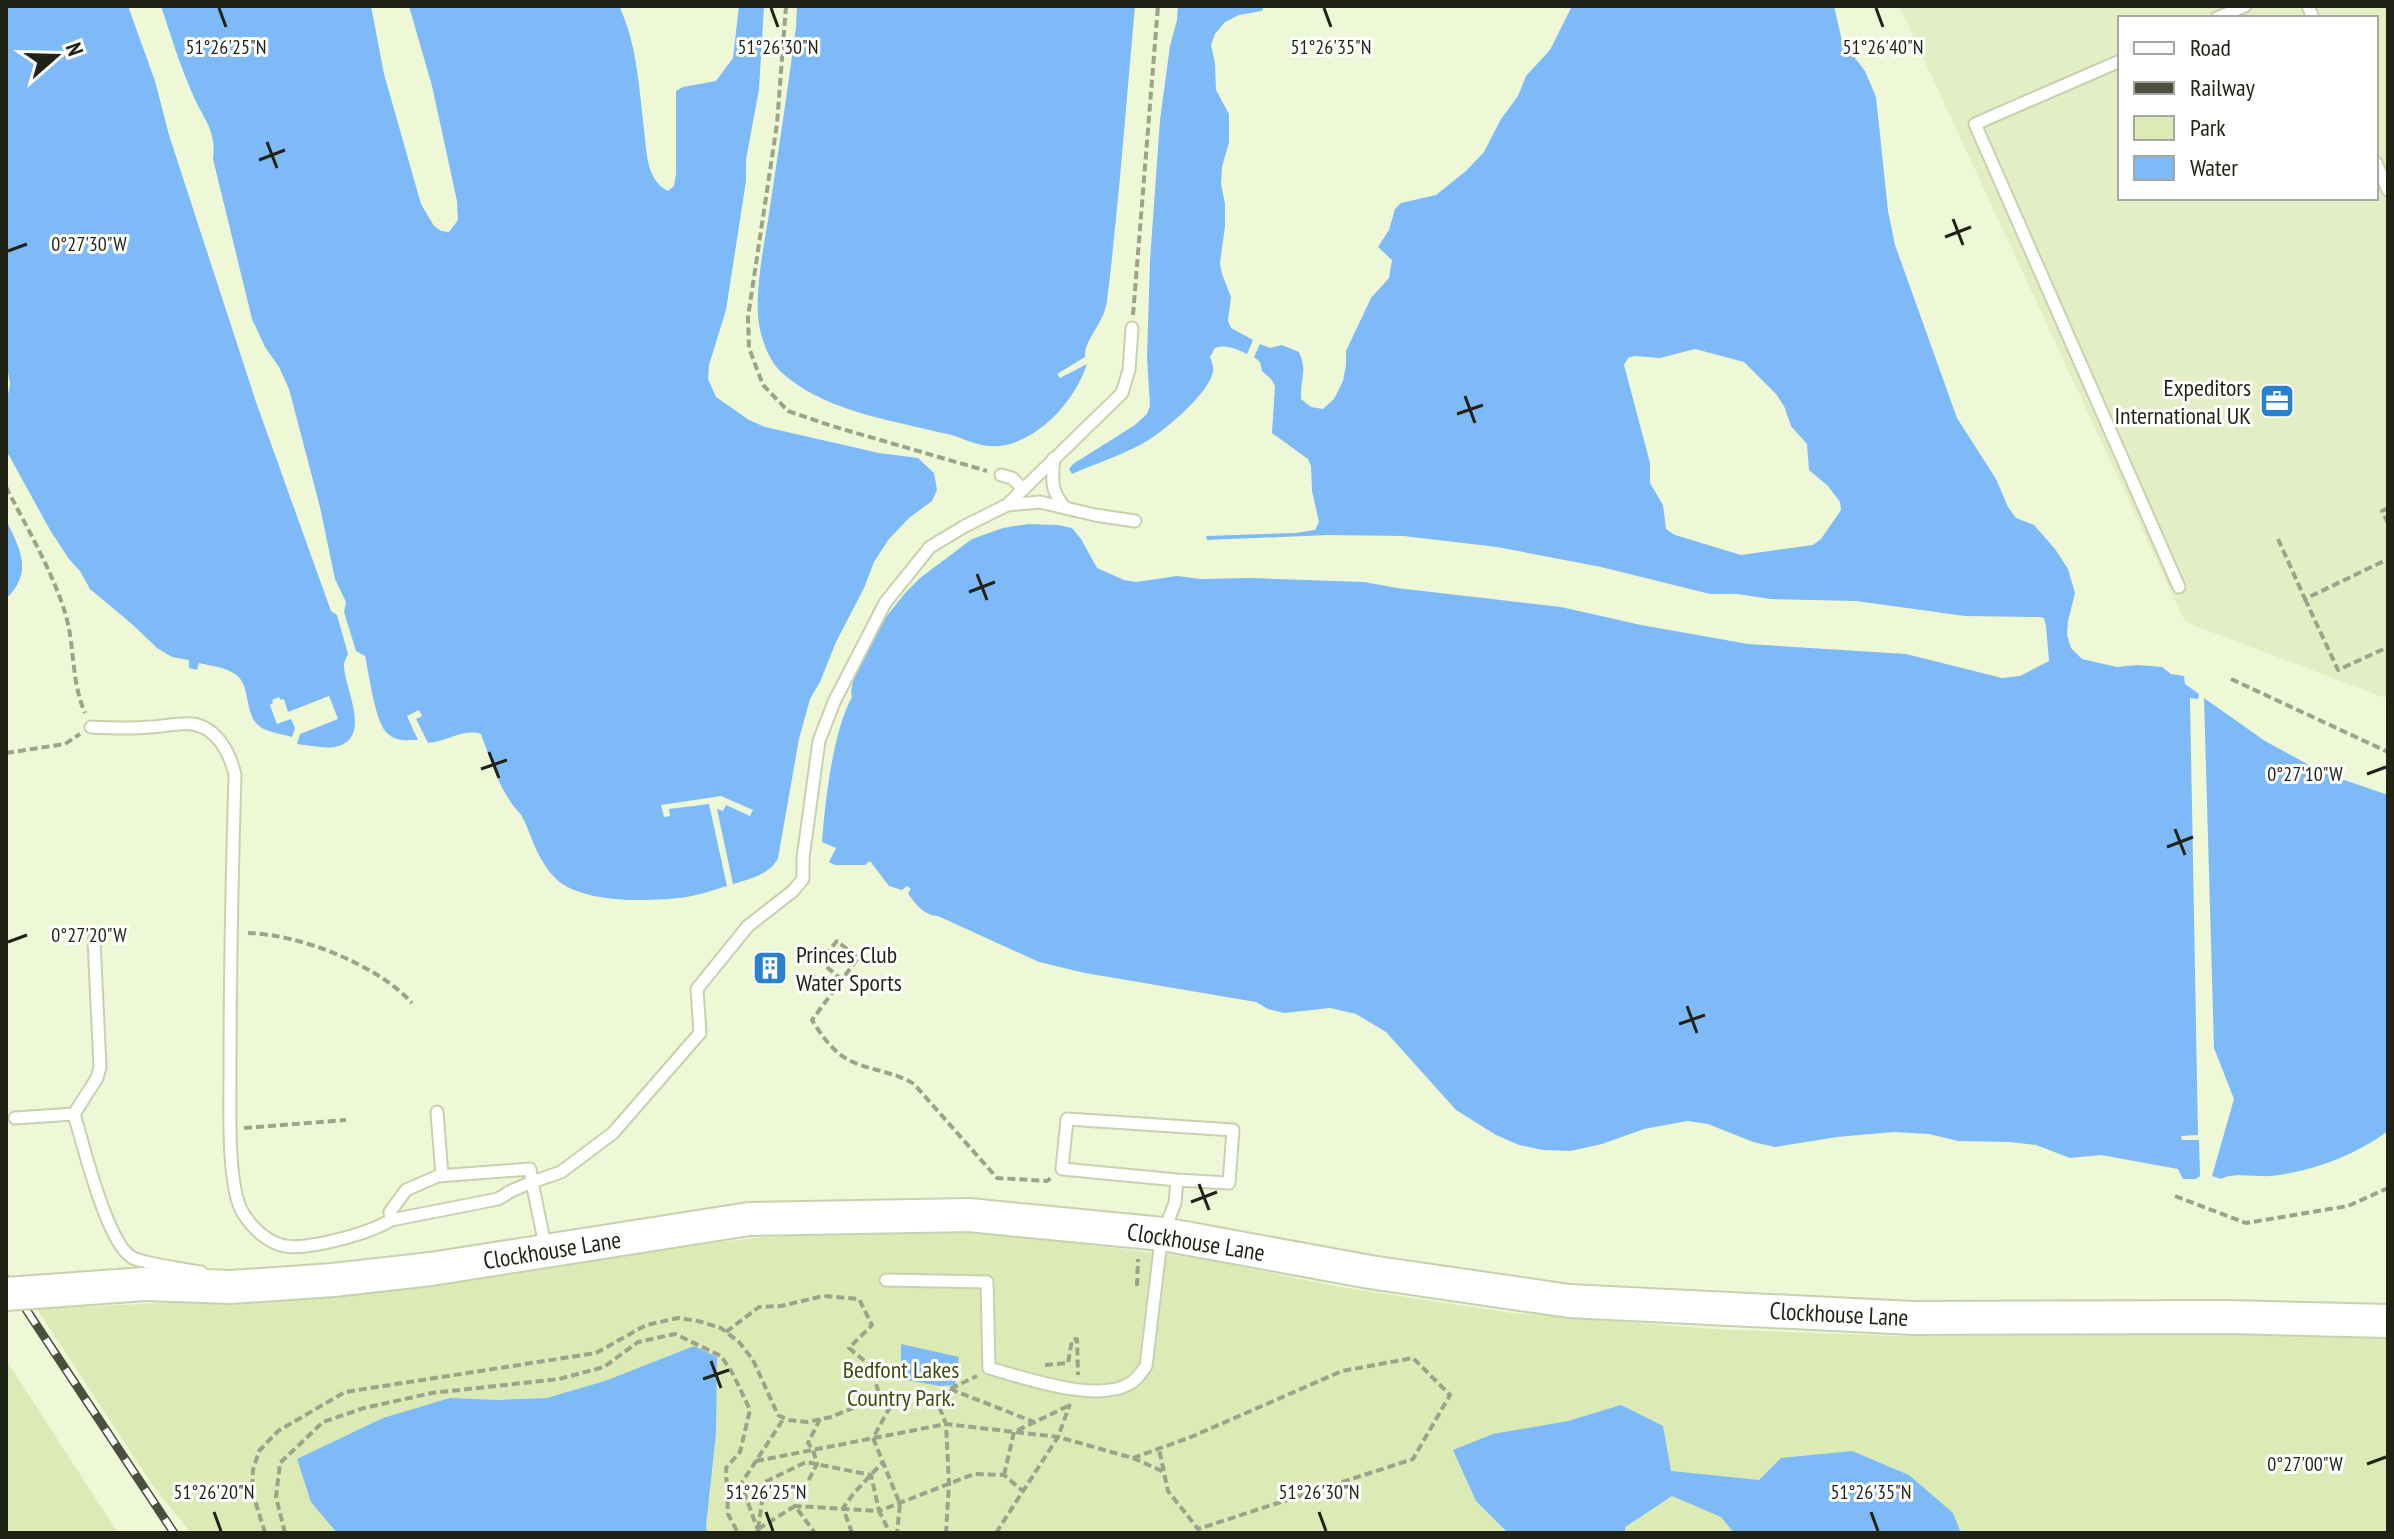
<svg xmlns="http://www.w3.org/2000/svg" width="2394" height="1539" font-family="'PT Sans Narrow',sans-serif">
<rect width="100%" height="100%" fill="#eff8d6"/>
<path fill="#e3eec4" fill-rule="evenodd" d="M1899 6H2388V699L2185 622ZM2120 18H2376V198H2120Z"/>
<g fill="#dceab6">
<path d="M971 1231 1198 1258 1340 1287 1512 1313 1713 1329 1897 1336 2305 1334 2388 1338V1533H191L153 1486 37 1309 243 1299 762 1237Z"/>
<path d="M6 1360 118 1533H6Z"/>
</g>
<g fill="#7dbaf7" fill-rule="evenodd">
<path d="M6 6H128L155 81 169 135 256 402 331 611 337 615 348 654C347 656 344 662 344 665 344 688 374 739 335 747 323 749 309 745 297 744L300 734 338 719 329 696 288 712 284 699 281 700 279 697 272 700 273 703 270 705 277 724 291 719 295 728 292 737C283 734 271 733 262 728 242 716 253 686 235 674 225 667 211 666 199 663L197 670 189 668V660L172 657 157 648 133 625 90 589 80 571 69 559 50 530 6 450V405L10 384 6 361Z"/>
<path d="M161 6H371L384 74 421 204 434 226 441 231 449 232 458 220 457 201 432 86 409 6H619C637 43 639 88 644 129 646 145 646 164 654 178 658 184 662 188 668 191L674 186 676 174V91L683 87 716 81 733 58 739 6H764L759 89 746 160V181L726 310 709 365 708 379 716 397 749 420 765 427 879 453 918 458 934 473 937 490 932 501 909 518 889 539 874 562 864 588 836 642 820 682 810 699 799 739 778 858C771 874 749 879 733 884L717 809 723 811 726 805 750 816 753 810 721 796 661 805 664 817 670 816 669 809 709 804 727 886C713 890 700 895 686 897 650 902 583 904 556 879 539 862 533 841 524 820 521 813 514 808 510 801 496 780 489 756 481 734 464 728 446 742 428 743L416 719 422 716 419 710 407 716 418 740C407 740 397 742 388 734 375 724 369 673 365 656L356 651 344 612 346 602 335 579 320 507 289 389 279 367 265 347 252 319 213 159C217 130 203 119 193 95 180 66 171 36 161 6Z"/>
<path d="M797 6H1135C1126 105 1119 203 1107 301 1104 324 1084 339 1085 357L1057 374 1060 378 1087 364C1075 402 1033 449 989 446 972 445 959 435 942 433 887 419 823 411 780 371 767 358 759 333 758 315 756 280 765 242 770 207 779 147 788 87 796 27Z"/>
<path d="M1178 6H1264L1262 11 1239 15 1225 22 1215 34 1211 45 1215 63 1216 90 1229 114V142L1222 167 1221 184 1225 204V226L1220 263 1222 274 1231 297 1228 321 1231 328 1253 340 1247 354C1236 349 1227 344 1215 348L1210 357C1212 363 1215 368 1212 375 1206 396 1161 434 1142 444 1119 456 1095 464 1072 474L1069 469 1073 464 1135 425 1147 414 1150 406 1147 357 1150 261 1160 120 1170 46 1177 20Z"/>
<path d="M1572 6H1834L1842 41 1865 71 1876 97 1888 211 1895 245 1957 418 1996 479 2008 507 2016 518 2034 525 2055 549 2068 569 2075 593 2068 621 2067 635 2071 648 2082 659 2117 667 2138 665 2162 667 2171 674 2184 676 2185 684 2199 694 2198 699 2190 698 2198 1135 2181 1136 2182 1140H2199L2200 1176 2196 1179H2183L2178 1169 2101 1155 2070 1158 2036 1145 2009 1142 1958 1141 1929 1134 1893 1132 1837 1137 1775 1147 1753 1142 1708 1124 1687 1121 1644 1129 1602 1144 1570 1151 1543 1150 1519 1145 1496 1135 1456 1110 1386 1032 1356 1014 1330 1008 1284 1013 1268 1009 1256 1002 1085 973 1039 962 938 916C925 916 914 903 908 893L911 889 907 886 902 890 889 886 870 861 865 865H835L829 862 836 848 822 842C825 802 833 731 852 697L851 693 853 679 879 626 905 593 920 578 972 539 1003 528 1028 524 1058 525 1072 528 1081 539 1097 568 1124 580 1136 582 1177 576 1201 579 1252 578 1364 582 1397 588 1561 607 1641 625 1748 644 1906 654 2002 678 2020 676 2049 661 2046 626 2044 618 2039 617 1965 616 1856 601 1770 599 1737 594H1710L1601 567 1497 547 1404 536 1327 535 1207 540 1206 536 1295 533 1315 530 1319 522 1312 491 1311 466 1308 459 1272 433 1275 386 1271 379 1262 371 1260 362 1254 357 1260 344 1270 348 1282 345 1299 352C1308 372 1300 378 1301 399L1311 407 1323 409 1334 399 1343 381 1346 365V351L1371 298 1389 278 1392 260 1378 247 1389 230 1395 209 1401 203 1436 195 1466 171 1484 152 1501 119 1518 96 1526 76 1550 50ZM1695 349 1744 362 1776 394 1784 406 1791 426 1807 444 1809 470 1828 486 1840 502 1841 510 1821 539 1813 545 1741 555 1675 535 1666 529 1663 505 1650 483V463L1624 365 1628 358 1634 356 1660 358Z"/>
<path d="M6 520C20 549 34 572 6 599Z"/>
<path d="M2204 698 2265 741 2324 773 2388 795V1131C2354 1156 2313 1171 2271 1176 2257 1177 2231 1172 2221 1179L2212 1176 2234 1099 2214 1048Z"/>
<path d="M901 1344 959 1357 955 1385 940 1386 901 1379Z"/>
<path d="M694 1346 717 1357 716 1433 706 1526 707 1533H337L311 1502 297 1459 383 1418 450 1398 498 1400 547 1398 605 1381Z"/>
<path d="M1621 1405 1663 1426 1671 1471 1759 1480 1781 1458 1852 1451 1909 1475 1953 1513 1961 1533H1734L1721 1517 1672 1496 1625 1527V1533H1508L1476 1501 1453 1450 1493 1434 1568 1421Z"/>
</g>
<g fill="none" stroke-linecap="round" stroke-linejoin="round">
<g stroke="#c8d1af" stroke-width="15">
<g id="lane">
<path d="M2308 6 2313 18"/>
<path d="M2217 18 2245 6"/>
<path d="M2120 61 1975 124 2179 587"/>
<path d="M2376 163 2388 190"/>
<path d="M1054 458C1052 480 1050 490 1065 508"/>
<path d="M1001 475 1012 478 1023 489"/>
<path d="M1007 505 1122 393 1129 370 1132 328"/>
<path d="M91 727C110 728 129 729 149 727 162 727 180 722 193 724 217 728 230 753 235 775 232 875 230 974 230 1074 230 1106 227 1188 243 1213 252 1228 268 1243 285 1246 310 1250 370 1233 391 1220L498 1199 511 1191 532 1182 530 1169 438 1176 406 1190 390 1212 391 1220"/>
<path d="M437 1112 442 1175"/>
<path d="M74 1114 97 1078 100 1067 94 940"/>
<path d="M15 1118 74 1114C83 1143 107 1245 133 1258 146 1264 184 1269 201 1272"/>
<path d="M546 1250 532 1182 561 1172 613 1133 700 1033 697 989 748 926 793 891 803 879V858L819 741 834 702 885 603 930 547 965 526 1007 505 1040 502 1095 515 1135 521"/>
<path d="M886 1280 987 1282 989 1368C1025 1378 1095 1403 1129 1384 1137 1380 1141 1373 1146 1366L1160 1249 1163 1234 1175 1203 1177 1180 1062 1169 1067 1119 1233 1130 1229 1183 1177 1180"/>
</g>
</g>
<g stroke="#c8d1af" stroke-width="36">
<path id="secondary" d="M145 1284 231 1287 333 1280 431 1269 749 1219 969 1215 1163 1234 1370 1272 1569 1301 1913 1318 2229 1317 2388 1321"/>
</g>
<g stroke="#9da38a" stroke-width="4" stroke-dasharray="8 4" stroke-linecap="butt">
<path d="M786 6 777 124 748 317 749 348 763 385 788 411 832 426 987 471"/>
<path d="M1133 315 1158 6"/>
<path d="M6 487C26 526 54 574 66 616 75 648 71 681 85 713"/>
<path d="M2388 508 2382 511 2388 523"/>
<path d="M2278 539 2305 599 2388 559"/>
<path d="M2305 599 2338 670 2388 647"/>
<path d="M2231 679 2388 752"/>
<path d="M6 753 65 744 80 734"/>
<path d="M248 933C299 934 378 965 412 1003"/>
<path d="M842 980 820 961 837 941 858 958 812 1020C822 1036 835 1055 853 1062 873 1071 895 1072 914 1084L997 1178 1047 1181 1051 1178"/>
<path d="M244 1128 346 1120"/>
<path d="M2175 1196 2246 1223 2348 1206 2388 1188"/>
<path d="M1137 1286 1138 1259"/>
<path d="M726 1332 759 1307 781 1306 823 1296 859 1299 872 1325 849 1348 872 1367 880 1399"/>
<path d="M1045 1365 1068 1363 1072 1340 1077 1339 1078 1375"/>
<path d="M950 1389 1034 1422"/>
<path d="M896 1396 873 1438 900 1504 897 1533"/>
<path d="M935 1396 946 1424 949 1484 946 1533"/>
<path d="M820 1419 808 1443 813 1450 817 1464 795 1506 879 1511 890 1533"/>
<path d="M1133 1458 1164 1472"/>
<path d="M756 1461 946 1424 1058 1437 1133 1458 1191 1437 1342 1371 1413 1358 1450 1395 1413 1459 1198 1529 1168 1491 1159 1449"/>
<path d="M1004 1475 1014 1432 1068 1406"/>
<path d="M758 1529 765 1482 806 1462 871 1475 879 1511 974 1474 1004 1475 1023 1491"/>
<path d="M758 1529 795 1506 815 1533"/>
<path d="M265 1533 252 1491 253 1470 259 1451 278 1431 345 1392 596 1353 646 1325 678 1318 698 1321 721 1328 739 1342 753 1360 778 1415 788 1420 807 1422 831 1417 868 1402 887 1397 935 1396 977 1376"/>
<path d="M285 1533 276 1497 280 1463 323 1422 364 1408 432 1393 559 1379 604 1367 638 1342 675 1334 721 1356 733 1374 750 1410 740 1452 726 1468 728 1514 738 1533"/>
<path d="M759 1533 741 1484 784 1418"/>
<path d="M852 1533 843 1508 854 1493 883 1462"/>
<path d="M996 1533 1058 1437 1070 1404"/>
</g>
<use href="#lane" stroke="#fff" stroke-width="11"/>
<use href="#secondary" stroke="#fff" stroke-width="32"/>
<g stroke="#4b4f3e" stroke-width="9">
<path id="rail" d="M6 1279 174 1533"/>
</g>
<use href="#rail" stroke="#fff" stroke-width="6" stroke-dasharray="18" stroke-linecap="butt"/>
<g stroke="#c8d1af" stroke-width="36" stroke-linecap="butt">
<path id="secondary-bridge" d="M6 1294 145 1284"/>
</g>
<use href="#secondary-bridge" stroke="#fff" stroke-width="32"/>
</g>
<path fill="none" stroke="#1f2215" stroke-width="3" d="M219 8 226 27M771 8 778 27M1324 8 1331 27M1876 8 1883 27M267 142 277 168M259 160 285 150M1953 219 1963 245M1945 237 1971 227M8 251 27 244M1465 396 1475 423M1457 414 1483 405M977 574 987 600M969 592 995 582M489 752 499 778M481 769 507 760M2367 774 2386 767M2175 829 2185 855M2167 847 2193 837M8 942 27 935M1687 1006 1697 1033M1679 1024 1705 1015M1199 1184 1209 1210M1191 1202 1217 1192M711 1361 721 1388M703 1379 729 1370M2367 1464 2386 1457M214 1512 221 1531M766 1512 773 1531M1319 1512 1326 1531M1871 1512 1878 1531"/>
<defs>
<g id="office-square" transform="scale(1.8)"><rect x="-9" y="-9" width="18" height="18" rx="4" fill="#2881cf" stroke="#fff"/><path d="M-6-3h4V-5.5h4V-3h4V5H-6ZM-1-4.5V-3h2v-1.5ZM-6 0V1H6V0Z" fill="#fff"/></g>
<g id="building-square" transform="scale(1.8)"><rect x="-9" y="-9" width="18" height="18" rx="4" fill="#2881cf" stroke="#fff"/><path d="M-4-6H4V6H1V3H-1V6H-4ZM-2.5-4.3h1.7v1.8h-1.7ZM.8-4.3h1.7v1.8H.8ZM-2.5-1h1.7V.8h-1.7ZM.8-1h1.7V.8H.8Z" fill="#fff"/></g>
</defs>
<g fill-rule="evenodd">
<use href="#office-square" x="2277" y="401"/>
<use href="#building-square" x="770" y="968"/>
</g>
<g text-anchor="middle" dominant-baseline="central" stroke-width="6" stroke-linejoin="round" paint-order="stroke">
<g font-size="24" fill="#1f2215" stroke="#fff" text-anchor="end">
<text x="2251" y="387">Expeditors<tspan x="2251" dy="28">International UK</tspan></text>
<text x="796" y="954" text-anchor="start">Princes Club<tspan x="796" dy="28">Water Sports</tspan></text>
</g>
<g font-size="24" fill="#1f2215" stroke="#fff">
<text transform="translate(1196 1242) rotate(9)">Clockhouse Lane</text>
<text transform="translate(552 1250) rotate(-9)">Clockhouse Lane</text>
<text transform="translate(1839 1314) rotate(3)">Clockhouse Lane</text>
</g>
<g font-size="24" fill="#404b0f" stroke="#fff">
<text x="901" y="1369">Bedfont Lakes<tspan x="901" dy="28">Country Park.</tspan></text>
</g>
</g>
<g font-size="20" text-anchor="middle" fill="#1f2215" stroke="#fff" stroke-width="6" stroke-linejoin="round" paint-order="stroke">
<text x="1883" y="54">51°26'40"N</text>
<text x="226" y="54">51°26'25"N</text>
<text x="778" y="54">51°26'30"N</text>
<text x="1331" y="54">51°26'35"N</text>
<text x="89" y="251">0°27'30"W</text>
<text x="2305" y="781">0°27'10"W</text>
<text x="89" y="942">0°27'20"W</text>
<text x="2305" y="1471">0°27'00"W</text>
<text x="214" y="1499">51°26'20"N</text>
<text x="766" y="1499">51°26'25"N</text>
<text x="1319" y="1499">51°26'30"N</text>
<text x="1871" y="1499">51°26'35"N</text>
</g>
<rect width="2394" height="1539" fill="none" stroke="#1f2215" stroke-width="16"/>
<rect x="2118" y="16" width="260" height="184" fill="#ffffff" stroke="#a5a7a1" stroke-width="2"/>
<rect x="2134" y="42" width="40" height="12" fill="#ffffff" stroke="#a5a7a1" stroke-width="2"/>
<text x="2190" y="56" font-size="24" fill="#1f2215">Road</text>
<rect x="2134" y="82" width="40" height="12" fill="#4b4f3e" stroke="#a5a7a1" stroke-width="2"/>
<text x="2190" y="96" font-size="24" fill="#1f2215">Railway</text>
<rect x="2134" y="116" width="40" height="24" fill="#dceab6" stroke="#a5a7a1" stroke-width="2"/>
<text x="2190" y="136" font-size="24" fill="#1f2215">Park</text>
<rect x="2134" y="156" width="40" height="24" fill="#7dbaf7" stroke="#a5a7a1" stroke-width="2"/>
<text x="2190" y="176" font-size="24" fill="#1f2215">Water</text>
<g transform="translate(56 56) rotate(70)" stroke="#ffffff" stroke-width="6" paint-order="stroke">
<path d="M0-6L14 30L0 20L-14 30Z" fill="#1f2215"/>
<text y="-12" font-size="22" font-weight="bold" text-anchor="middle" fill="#1f2215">N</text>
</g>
</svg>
